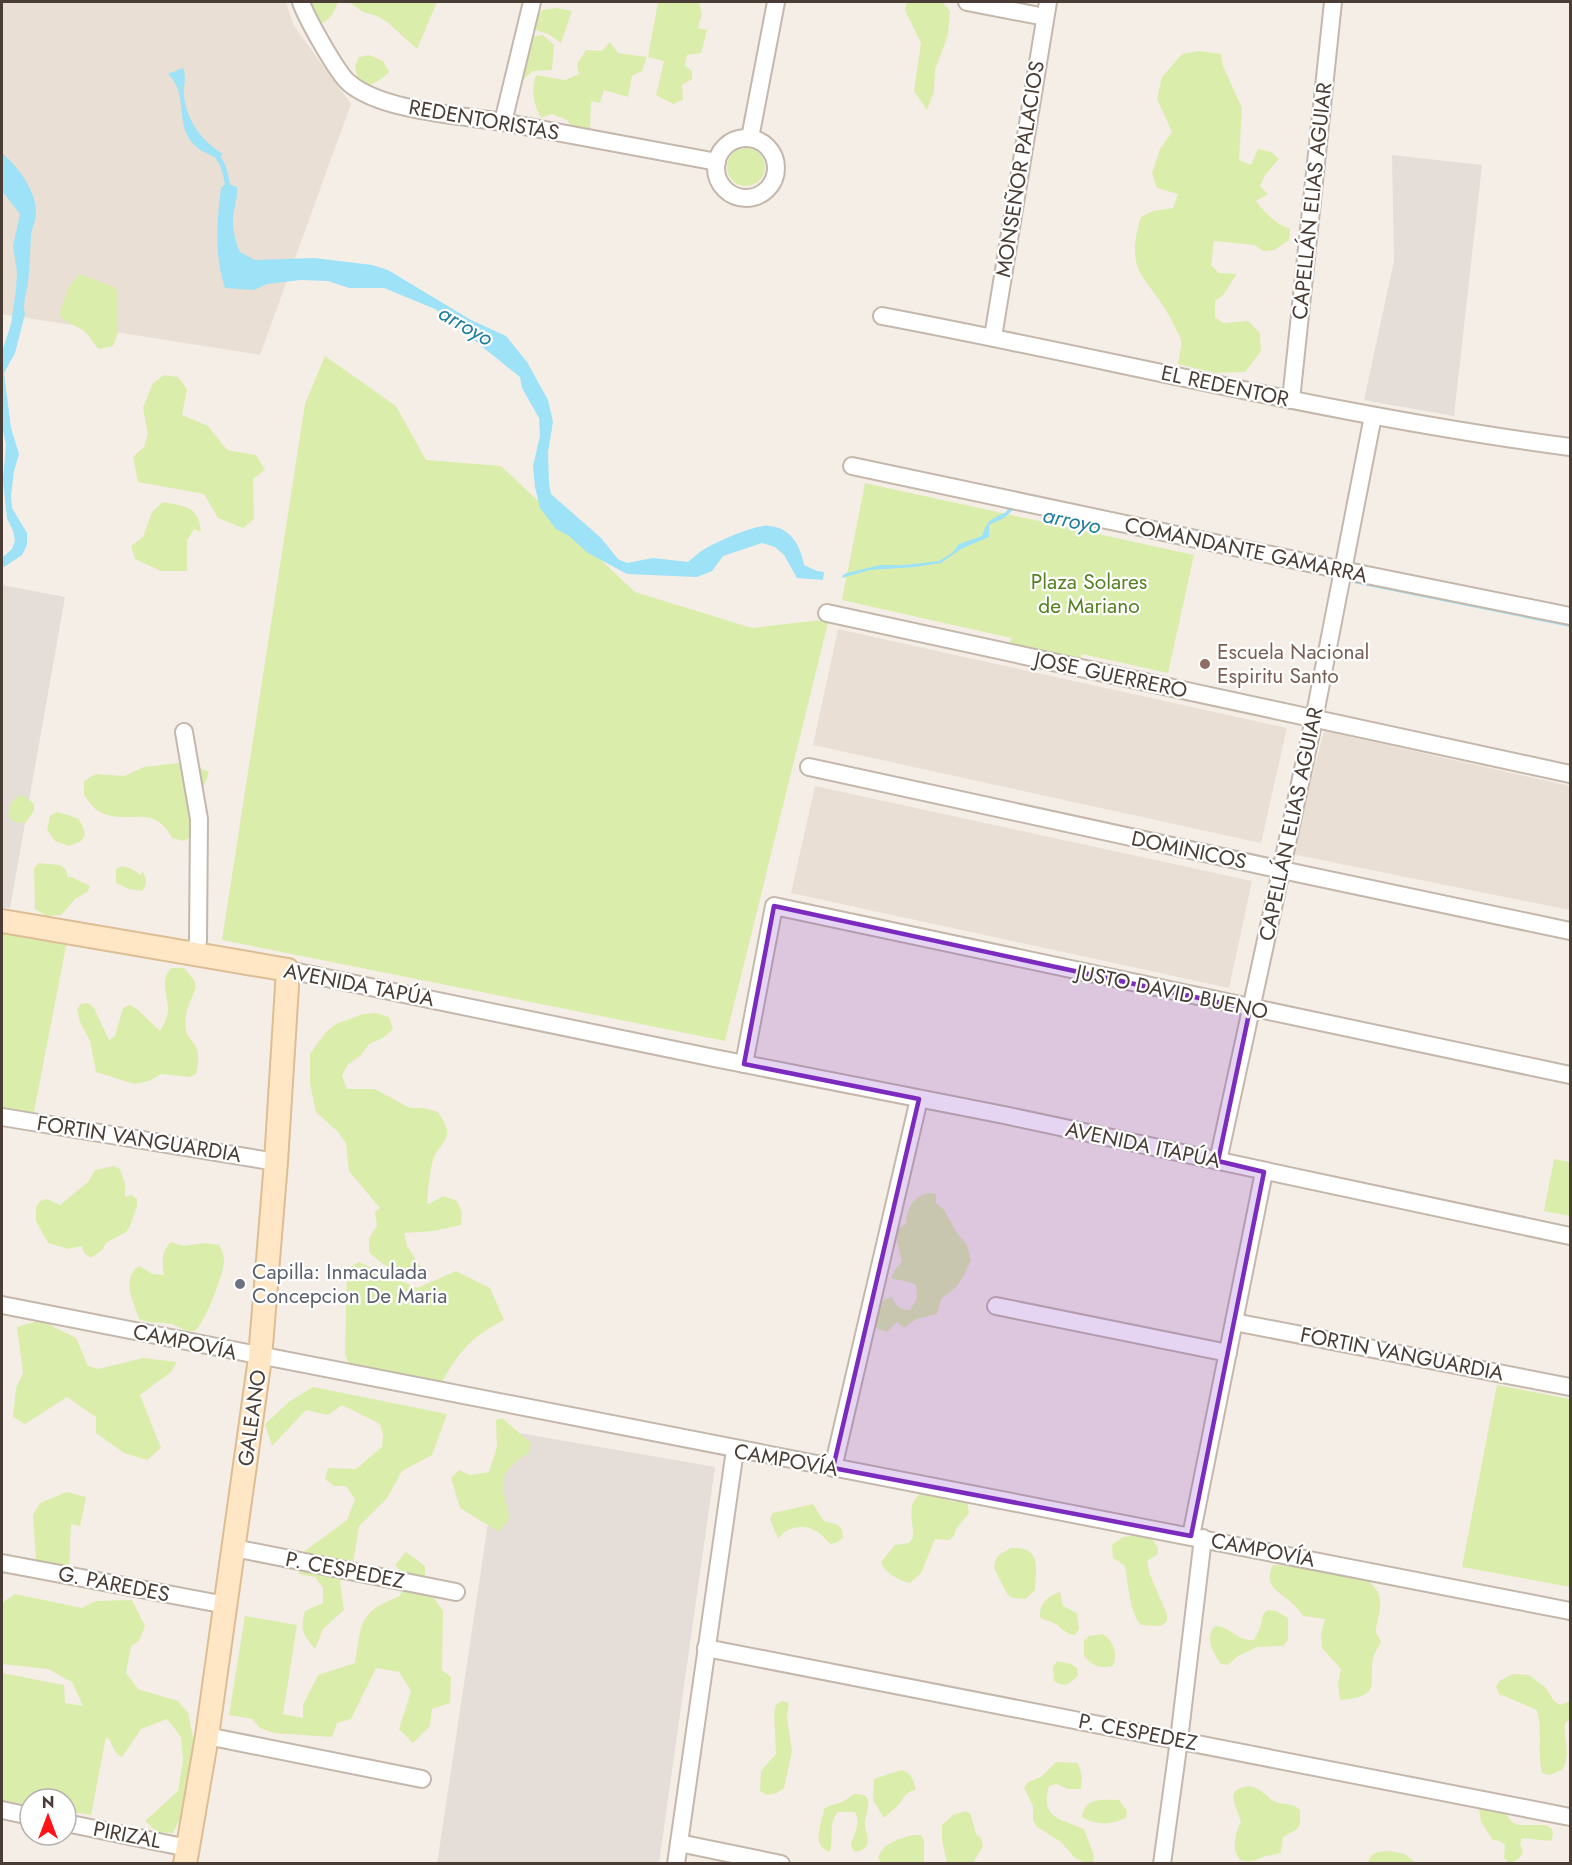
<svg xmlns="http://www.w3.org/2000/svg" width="1572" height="1865" font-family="Jost,sans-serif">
<rect width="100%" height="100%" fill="#f5eee7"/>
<g fill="#e9dfd4">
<path d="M2 2H286L294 26 351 104 260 355 2 314Z"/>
<path d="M838 629 1287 728 1261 843 813 745Z"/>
<path d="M1324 731 1570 786V910L1292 854Z"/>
<path d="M815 786 1252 881 1229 988 791 893Z"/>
</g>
<g fill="#e4ddd8">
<path d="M1392 155 1482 165 1454 416 1364 400 1394 261Z"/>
<path d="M2 585 65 597 10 908 2 907Z"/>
<path d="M502 1430 715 1467 659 1863 437 1864Z"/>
</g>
<g fill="#dbedab">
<path d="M296 2H338C333 16 328 22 313 27Z"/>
<path d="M349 2H437L417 49 387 22 377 16 363 12Z"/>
<path d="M658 2H699L702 14 698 28 707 30 701 53 687 55 685 66 692 71V79L682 85 683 100 673 104 656 95 664 61 648 57Z"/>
<path d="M907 2H942L950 11 948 35 935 70 934 92 927 110 914 91 921 43 905 10Z"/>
<path d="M556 8 572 11 561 43 548 34 536 30 534 19 542 10Z"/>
<path d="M543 35 554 45 552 70 533 71 519 83 523 38Z"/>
<path d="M610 42 618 53 647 57 642 71 632 76 628 97 604 90 600 103 591 101 590 134 575 131 567 120 552 114 541 118C533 102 531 92 536 75L565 80 579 74 577 64 586 50 602 51Z"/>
<path d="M1199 51 1221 54 1223 66 1242 108 1239 160 1251 165 1258 149 1271 152 1279 159 1265 175 1260 186 1268 194 1256 201C1266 214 1275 223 1290 229L1289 240 1274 250 1263 251 1255 245 1214 241 1211 265 1219 273 1237 274 1223 295 1215 301V317L1223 323 1248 321 1260 333 1261 351 1245 372 1215 373 1178 364C1179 357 1182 347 1181 341 1180 335 1175 329 1173 323 1151 277 1122 277 1141 217L1153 211 1173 208 1178 194 1157 188 1152 173 1160 149 1172 132 1157 99 1162 77 1182 54Z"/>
<path d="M369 55 383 61 389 72 381 79 367 87 358 80 355 66 359 57Z"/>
<circle cx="746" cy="167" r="19"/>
<path d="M79 274 114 287 118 293V333L113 346 99 349C93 344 92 339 87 334 80 325 69 327 59 314L69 287Z"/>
<path d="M325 356 396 406 426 460 501 466 635 592 752 628 829 619 725 1041 222 940 305 404Z"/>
<path d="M164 375 178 377 187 389 182 415 208 426 227 450 256 455 265 470 253 479 254 519 243 528 218 518 204 494 138 482 133 457 144 447 148 434 143 408 153 383Z"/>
<path d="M865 483 1194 555 1168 673 1082 654 1079 665 1009 648 1011 638 842 600Z"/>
<path d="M163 502C186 507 198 505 201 532L194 529 187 541V571H161L135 559 131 546 143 537 152 512Z"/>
<path d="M187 762 209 772C206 783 200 793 197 804 193 819 203 831 184 841L172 838C154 802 126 826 100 812 93 809 88 800 84 795V781L95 774 124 776 144 767Z"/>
<path d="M23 795 34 804V811L26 822C17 824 13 823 8 816 10 805 11 798 23 795Z"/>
<path d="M57 812C74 817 82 816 85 835L81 841 69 846 55 841 47 830 50 816Z"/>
<path d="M39 863 60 865 66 870 68 877H71L90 886 87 892 75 899 61 915 47 916 35 909 34 868Z"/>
<path d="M122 866 130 868 141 875 142 871C147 879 148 883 142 891L129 889 116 883V869Z"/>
<path d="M2 928 67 941 32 1122 2 1117Z"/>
<path d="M171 968H184L194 980 196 987C191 1002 183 1012 186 1029 187 1037 191 1039 195 1045 200 1052 198 1066 196 1074L190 1077 161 1074 149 1081 134 1084 96 1072 90 1041 80 1022 77 1009 81 1004 88 1003 94 1008 109 1040 115 1036 123 1008 130 1005 137 1009 160 1031C164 1024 168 1017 168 1009 167 993 160 980 171 968Z"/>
<path d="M376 1013 389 1017 393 1029 383 1038 369 1044 360 1056 348 1064 342 1076 347 1089H375L410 1108H424L438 1112C459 1143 438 1139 432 1164 429 1177 428 1191 427 1203L429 1204 443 1196 457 1201 462 1212 461 1225 433 1231 404 1233 407 1246 422 1269C399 1277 386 1268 369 1252V1238L377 1226 375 1212 380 1208 349 1171 346 1143 338 1132 316 1112 310 1084V1054L326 1032 336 1024 363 1014Z"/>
<path d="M1554 1159 1570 1162V1216L1544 1211Z"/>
<path d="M114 1166 120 1169 125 1184V1197L132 1195 137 1199V1206L130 1226 126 1232 106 1243 103 1249 91 1258 84 1253 82 1246 68 1249 48 1243 36 1221V1207L40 1201 47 1199 60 1205 88 1182 95 1170Z"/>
<path d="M928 1193 936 1194V1203L944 1210 957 1233 967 1245 971 1260 964 1275 957 1286 941 1299 937 1314 916 1319 904 1328 897 1322 887 1332 878 1329 872 1323C875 1314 881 1308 883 1300L892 1297C896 1306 899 1310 910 1310L917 1298 916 1285C908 1280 900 1281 891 1278L896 1268 902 1262 895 1234 899 1228 906 1224C906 1209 913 1197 928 1193Z"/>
<path d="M171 1242 184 1246 205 1243 219 1245C223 1251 224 1256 224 1263 223 1274 204 1327 194 1331 186 1333 179 1326 172 1324 161 1322 150 1324 139 1319 134 1302 120 1279 139 1266L152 1274 164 1275C162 1263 161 1251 171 1242Z"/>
<path d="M359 1262 417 1288 456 1271 490 1288 504 1320C468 1339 462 1349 441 1383L397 1388 350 1367 345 1354 347 1269Z"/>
<path d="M40 1320 76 1338 88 1366 98 1369 143 1358 177 1362 171 1372 140 1395 161 1448 147 1460 124 1453 96 1433V1417L67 1397 25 1424 13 1417 16 1388 23 1373 17 1327Z"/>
<path d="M1497 1385 1570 1399V1587L1462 1567Z"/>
<path d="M313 1387 447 1414 432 1455 402 1471 387 1498 359 1526 353 1564 340 1582 344 1610 323 1629 315 1649C302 1633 300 1631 305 1611L323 1603V1588L315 1577 299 1574 298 1556 347 1520 355 1499 346 1486H334L325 1479 328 1468 356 1469 382 1447 383 1435 380 1424 342 1405 328 1415 306 1410 272 1446 265 1424 290 1401Z"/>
<path d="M502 1418 531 1443 529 1452C496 1475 501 1481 510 1518L499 1532 460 1508 451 1478 459 1470 470 1475 489 1472 497 1447 496 1420Z"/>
<path d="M67 1492 86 1497 80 1526 71 1524 69 1573 46 1581 36 1562 33 1515 40 1503Z"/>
<path d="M924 1492 944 1494 947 1500 954 1502 967 1500 969 1513 956 1529 954 1536 949 1540 935 1539 921 1573 910 1583C898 1580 886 1574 881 1562L895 1545 909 1543 913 1538C914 1520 904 1502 924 1492Z"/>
<path d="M813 1504 824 1521 838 1525 842 1530 843 1537 838 1542 831 1544C826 1541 824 1536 819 1533 806 1523 787 1526 778 1539L770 1519 773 1513Z"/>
<path d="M1146 1534 1154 1535 1153 1541 1158 1547V1554L1147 1561 1150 1575 1167 1614V1621L1161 1626 1141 1625C1130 1615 1128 1582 1125 1566L1113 1558 1112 1545 1123 1537Z"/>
<path d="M1011 1548C1042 1547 1036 1567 1035 1590L1026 1599 1012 1598 1007 1594 994 1568 995 1561 999 1555Z"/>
<path d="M406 1552 425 1566V1578L437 1591 434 1598 443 1611 442 1670 451 1677 450 1703 432 1709 430 1726 413 1743 399 1729 411 1691 399 1672 376 1668 351 1719 337 1723 332 1737 274 1733 260 1728 252 1719 229 1715 245 1616 297 1625 283 1714 303 1718V1705L318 1675 355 1663C362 1623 358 1612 400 1596L405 1576 395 1565Z"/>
<path d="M1273 1565 1317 1568C1328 1578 1340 1571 1354 1574 1365 1576 1378 1587 1380 1599 1382 1611 1376 1621 1376 1632L1381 1642C1379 1646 1376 1651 1374 1655 1366 1682 1386 1696 1340 1700L1338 1683 1341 1669 1322 1648 1321 1633 1325 1619 1303 1616C1300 1612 1297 1607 1293 1604 1280 1592 1262 1587 1273 1565Z"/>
<path d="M1060 1592 1063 1606 1077 1613 1079 1629 1075 1635C1064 1634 1062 1627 1054 1623 1048 1620 1045 1621 1040 1617 1039 1604 1047 1596 1060 1592Z"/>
<path d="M15 1594 82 1608 96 1601 132 1600 145 1626 139 1641 131 1646 126 1673 138 1689 178 1701 188 1713 201 1775 173 1833 157 1832 145 1821 178 1791 183 1760 181 1737 167 1719 141 1729 122 1757C110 1750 114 1742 106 1737L91 1815 66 1811V1799H30V1805L2 1800V1673L64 1685 65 1703 83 1706 72 1682 48 1669 2 1664V1603Z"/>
<path d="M1268 1610 1276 1611 1288 1618V1640L1283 1646 1257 1647 1238 1656 1228 1665 1221 1664C1213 1653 1204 1637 1215 1626 1230 1626 1238 1642 1254 1640L1260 1628 1263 1614Z"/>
<path d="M1103 1634C1114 1641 1118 1654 1113 1666 1100 1669 1091 1666 1084 1655V1641L1089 1636Z"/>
<path d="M1057 1661 1071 1664 1077 1668 1078 1675C1071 1684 1064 1688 1054 1681L1053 1667Z"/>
<path d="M1513 1674 1529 1675 1546 1688 1554 1701 1560 1705 1570 1701V1720L1565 1723C1563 1740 1572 1754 1562 1770L1549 1775 1542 1773C1537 1752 1543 1731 1537 1710L1499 1694 1496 1687 1499 1681Z"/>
<path d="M782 1701 789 1703 787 1717 792 1752 784 1788C776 1795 769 1797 760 1791L761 1771 776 1754 774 1712 776 1705Z"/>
<path d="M1056 1762 1078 1763 1082 1776 1081 1789H1068L1056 1784 1049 1786C1040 1819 1060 1818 1084 1829L1094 1856 1093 1863H1085L1075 1858 1061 1842 1037 1827 1033 1820V1806L1024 1788 1028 1782 1041 1777Z"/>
<path d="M901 1770C912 1772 913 1780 916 1790 906 1792 905 1795 900 1803 896 1808 889 1813 884 1818L873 1800 874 1779Z"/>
<path d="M1250 1786C1265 1790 1266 1798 1276 1802 1285 1805 1294 1803 1300 1810 1301 1830 1299 1828 1283 1837L1281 1852C1275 1856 1272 1854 1266 1856 1254 1860 1253 1863 1240 1860 1231 1849 1235 1833 1241 1822 1237 1806 1222 1789 1250 1786Z"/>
<path d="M854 1794C879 1793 864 1813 865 1826 866 1833 870 1839 867 1845 864 1850 860 1851 855 1852L851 1846C853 1833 862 1825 855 1812H838C828 1823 834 1838 830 1852 810 1846 822 1824 824 1809L829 1806 842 1802Z"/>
<path d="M1119 1800 1127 1811 1126 1818C1111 1825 1097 1826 1082 1817 1085 1797 1102 1800 1119 1800Z"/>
<path d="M1486 1806 1504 1812 1512 1822 1518 1825H1546L1552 1829 1553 1835 1551 1841 1522 1838 1520 1844 1523 1851C1520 1859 1517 1861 1509 1863L1504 1858 1505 1845 1500 1841 1493 1840 1481 1822 1479 1809Z"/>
<path d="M966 1811 971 1815 976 1834 981 1838 983 1846 973 1863H947L942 1840V1825L953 1815Z"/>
<path d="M913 1835H921L924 1841V1863H881L878 1858C882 1843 899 1839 913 1835Z"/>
<path d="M1390 1851 1405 1854 1416 1863H1368C1371 1851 1379 1852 1390 1851Z"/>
</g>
<g fill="#9de2f7">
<path d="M183 68C187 78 183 87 184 97 188 123 202 141 223 154L218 158C163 140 195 99 168 74Z"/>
<path d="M2 153C18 167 36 190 36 212 36 220 32 228 31 235 30 251 30 266 28 282 27 292 22 303 25 314L15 353 4 373 11 428 19 454 14 471 11 496 12 508 27 533V545L22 555 4 567 2 565V558L12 549 15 541 13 531 7 518 3 480 6 445 2 425V352L11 324 16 290 17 272 13 246 20 214 2 191Z"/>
<path d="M226 183 237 187C238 197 235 203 234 212 231 225 235 241 240 252L255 260 314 258 372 265 388 270 471 320 506 336 527 362 548 400 553 422 548 452 549 484 551 494 601 538 618 559 627 563 653 558 688 562C693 558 698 553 703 550 716 542 755 524 769 526 790 527 801 546 804 565L817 571 824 572 823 580 797 578 784 555 775 547 762 543 723 556 712 571 697 577 627 574 588 553 569 536 556 529 540 508 535 487 533 466 540 436 539 418 522 388 520 377 435 309 384 288H349L328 281 301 280 267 284 254 290 225 288C214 255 217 221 221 188Z"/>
<path d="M1009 506 1321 572V575L1014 509 1004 518 989 525V537L961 549 941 563 915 567 870 570 842 578 843 575 847 573 880 565H904L939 561 952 553 959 544 982 536C988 519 990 520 1006 512Z"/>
<path d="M1354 578 1570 624V627L1353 583Z"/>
</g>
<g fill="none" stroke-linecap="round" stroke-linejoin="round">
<path stroke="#9de2f7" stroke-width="5" d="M214 153C224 162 226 175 228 188"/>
<g stroke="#c4b7ab" stroke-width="20">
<g id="street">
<path d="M301 2C306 17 337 73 349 83 382 111 459 115 502 122 574 135 645 149 717 162"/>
<path d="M967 2 1045 17"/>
<path d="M503 122 532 2"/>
<path d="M750 138 776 2"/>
<circle cx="746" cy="168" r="30"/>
<path d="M882 316C1111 359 1339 417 1570 447"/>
<path d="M993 337 1048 2"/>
<path d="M1291 400 1333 2"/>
<path d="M852 466 1342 570 1570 616"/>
<path d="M827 613 1570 774"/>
<path d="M184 732 199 819 198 940 195 955"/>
<path d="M809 767 1282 870 1570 931"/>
<path d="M288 970 714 1058 1004 1115 1570 1236"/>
<path d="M744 1064 774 906 1570 1075"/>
<path d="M2 1117 276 1162"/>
<path d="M1218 1161 1314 719 1373 416"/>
<path d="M2 1305C524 1411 1048 1507 1570 1611"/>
<path d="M996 1306 1228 1353"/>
<path d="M1234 1322 1570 1387"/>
<path d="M833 1468 919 1099"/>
<path d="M1191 1536 1264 1172"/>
<path d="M234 1548 456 1592"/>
<path d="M2 1563 226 1605"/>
<path d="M706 1648 1570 1817"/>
<path d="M207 1736 422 1779"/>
<path d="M2 1810 30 1816"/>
<path d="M66 1823 188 1848"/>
<path d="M679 1843 781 1864"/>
<path d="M676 1864 735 1450"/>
<path d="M1162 1864 1179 1740 1203 1538"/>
</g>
</g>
<g stroke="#ddbd94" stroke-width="26">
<path id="secondary" d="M2 921 288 970 276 1162 260 1358 207 1736 185 1864"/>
</g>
<use href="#street" stroke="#fff" stroke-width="16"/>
<use href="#secondary" stroke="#ffe7c6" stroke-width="22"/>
</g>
<path fill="#7b2cbf" fill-opacity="0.2" stroke="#7b2cbf" stroke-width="4.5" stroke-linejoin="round" d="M774 906 1250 1009 1218 1161 1264 1172 1191 1536 833 1468 919 1099 744 1064Z"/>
<circle fill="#8d6e63" stroke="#fff" stroke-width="2" cx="1205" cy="664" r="6"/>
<circle fill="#6b7280" stroke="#fff" stroke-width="2" cx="240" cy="1284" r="6"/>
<g text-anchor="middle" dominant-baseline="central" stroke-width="4.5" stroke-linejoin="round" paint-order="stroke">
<g font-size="21" fill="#493d35" stroke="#fff">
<text transform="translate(484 120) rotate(10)">REDENTORISTAS</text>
<text transform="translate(1020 169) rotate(-81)">MONSEÑOR PALACIOS</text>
<text transform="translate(1312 201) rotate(-84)">CAPELLÁN ELIAS AGUIAR</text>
<text transform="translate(1225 386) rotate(12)">EL REDENTOR</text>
<text transform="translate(1246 550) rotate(12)">COMANDANTE GAMARRA</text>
<text transform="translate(1111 675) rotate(12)">JOSE GUERRERO</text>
<text transform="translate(1291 824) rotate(-78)">CAPELLÁN ELIAS AGUIAR</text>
<text transform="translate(1189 850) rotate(12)">DOMINICOS</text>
<text transform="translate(359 985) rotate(11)">AVENIDA TAPÚA</text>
<text transform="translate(1172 992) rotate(12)">JUSTO DAVID BUENO</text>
<text transform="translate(139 1139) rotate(9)">FORTIN VANGUARDIA</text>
<text transform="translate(1143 1145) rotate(12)">AVENIDA ITAPÚA</text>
<text transform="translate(185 1342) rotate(12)">CAMPOVÍA</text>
<text transform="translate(1402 1354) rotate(11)">FORTIN VANGUARDIA</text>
<text transform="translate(252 1418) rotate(-82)">GALEANO</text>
<text transform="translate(786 1460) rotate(10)">CAMPOVÍA</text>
<text transform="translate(1263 1550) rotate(11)">CAMPOVÍA</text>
<text transform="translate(345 1570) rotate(11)">P. CESPEDEZ</text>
<text transform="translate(114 1584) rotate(11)">G. PAREDES</text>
<text transform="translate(1138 1732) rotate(11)">P. CESPEDEZ</text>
<text transform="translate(127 1835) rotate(11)">PIRIZAL</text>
</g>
<g font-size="21" fill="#568122" stroke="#fff">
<text x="1089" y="582">Plaza Solares<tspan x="1089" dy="24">de Mariano</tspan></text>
</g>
<g font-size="21" fill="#785e54" stroke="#fff" text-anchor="start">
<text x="1217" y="652">Escuela Nacional<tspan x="1217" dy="24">Espiritu Santo</tspan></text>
</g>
<g font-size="21" fill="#5b616d" stroke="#fff" text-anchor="start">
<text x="252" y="1272">Capilla: Inmaculada<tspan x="252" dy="24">Concepcion De Maria</tspan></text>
</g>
<g font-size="22" font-style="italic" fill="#1f7e9c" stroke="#fff">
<text transform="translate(466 325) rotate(30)">arroyo</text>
<text transform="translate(1072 520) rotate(12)">arroyo</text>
</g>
</g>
<rect width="1572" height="1865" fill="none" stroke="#493d35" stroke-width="6"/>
<g transform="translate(48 1817)"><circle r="28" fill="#ffffff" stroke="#b6b1ae" stroke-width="1.5"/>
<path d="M0-4.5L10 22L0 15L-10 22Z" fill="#ff1319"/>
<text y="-9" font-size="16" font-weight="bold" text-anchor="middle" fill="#493d35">N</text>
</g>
</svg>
